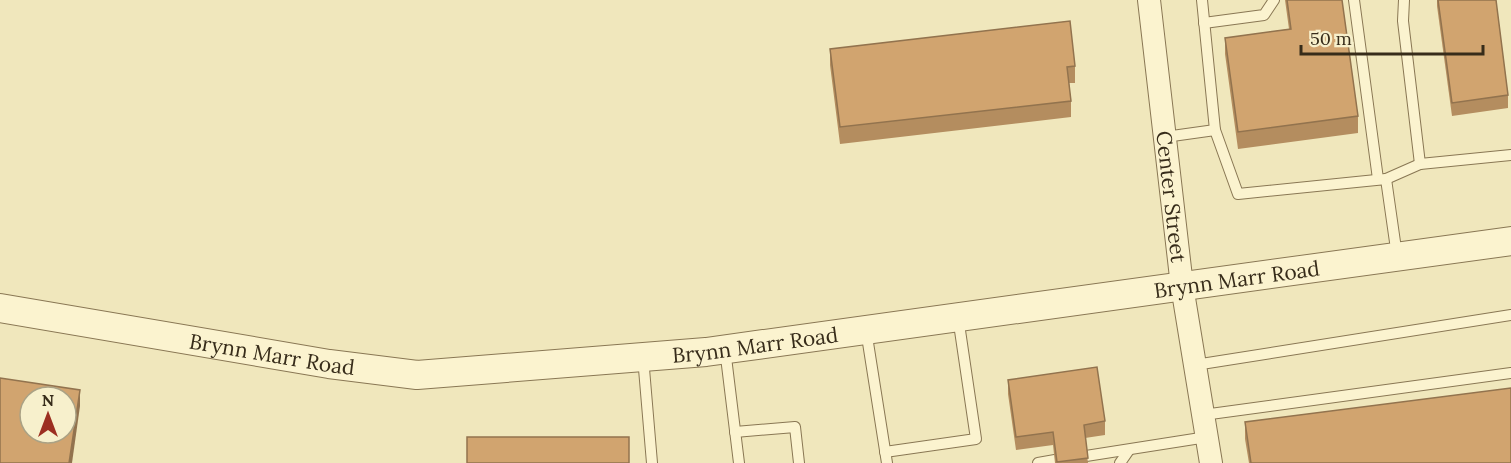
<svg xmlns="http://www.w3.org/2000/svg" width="1511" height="463" font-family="Lora,serif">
<rect width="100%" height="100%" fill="#f0e7bc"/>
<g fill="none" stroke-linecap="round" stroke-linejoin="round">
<g stroke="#897754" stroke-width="12">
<g id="service">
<path d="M1202 0 1215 130 1238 194 1386 179 1397 256"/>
<path d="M1354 0 1378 179"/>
<path d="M1404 0 1403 21 1420 164"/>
<path d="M1204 23 1264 15 1274 0"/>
<path d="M1165 137 1215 130"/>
<path d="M1386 179 1420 164 1511 155"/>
<path d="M866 330 887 463"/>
<path d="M725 349 739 463"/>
<path d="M643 357 652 463"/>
<path d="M1195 365 1511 315"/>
<path d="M1203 415 1511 373"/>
<path d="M735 432 795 427 799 463"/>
<path d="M885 452 976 439 958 317"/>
<path d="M1086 456 1207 437"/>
<path d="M1038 463 1055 460"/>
<path d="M1120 463 1129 450"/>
</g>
</g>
<g stroke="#897754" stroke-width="24">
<g id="minor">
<path id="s1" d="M1149 0 1182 286 1211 463"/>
</g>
</g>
<g stroke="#897754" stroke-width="30">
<g id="tertiary">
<path id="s2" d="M0 308 329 364 417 375 706 352 1511 241"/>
</g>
</g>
<use href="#service" stroke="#fbf3cf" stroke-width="10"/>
<use href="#minor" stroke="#fbf3cf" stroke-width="22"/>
<use href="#tertiary" stroke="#fbf3cf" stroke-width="28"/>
</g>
<g fill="#b48d5f">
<path d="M1285 0H1342L1358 116V133L1238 149 1225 54V38L1289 29Z"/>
<path d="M1437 0H1496L1508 95V108L1452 116 1437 6Z"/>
<path d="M830 49 1075 66V83H1069L1071 101V117L840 144 830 65Z"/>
<path d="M1008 380 1105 421V435L1085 438 1088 463H1055L1053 445 1016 450 1008 394Z"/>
<path d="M1245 422 1511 463H1249L1245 439Z"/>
</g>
<path fill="#92734e" d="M80 390V406L72 463H69Z"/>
<g fill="#d1a46f" stroke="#92734e" stroke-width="1.5" fill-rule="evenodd">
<path d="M1287 0H1342L1358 116 1238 132 1225 38 1291 29Z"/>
<path d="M1438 0H1496L1508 95 1452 103Z"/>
<path d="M1070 21 1075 66 1067 67 1071 101 840 127 830 49Z"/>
<path d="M1097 367 1105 421 1084 425 1088 458 1057 462 1053 432 1016 437 1008 380Z"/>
<path d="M0 378 80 390 69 463H0ZM30 397H66V433H30Z"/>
<path d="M1511 388V463H1251L1245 422Z"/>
<rect x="467" y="437" width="162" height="26"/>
</g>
<g text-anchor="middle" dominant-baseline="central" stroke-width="4.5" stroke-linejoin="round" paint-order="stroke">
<g font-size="21" fill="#372c1a" stroke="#f7f0cc">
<text stroke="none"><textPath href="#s1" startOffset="198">Center Street</textPath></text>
<text stroke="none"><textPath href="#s2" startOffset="1248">Brynn Marr Road</textPath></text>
<text stroke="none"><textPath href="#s2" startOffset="762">Brynn Marr Road</textPath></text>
<text stroke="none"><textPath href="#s2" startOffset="276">Brynn Marr Road</textPath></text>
</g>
</g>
<g transform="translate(48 415)"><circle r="28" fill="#f7f0cc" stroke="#aaa285" stroke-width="1.5"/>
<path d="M0-4.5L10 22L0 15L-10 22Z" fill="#9c2f21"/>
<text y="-9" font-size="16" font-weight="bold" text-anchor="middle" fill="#372c1a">N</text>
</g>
<path d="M1301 45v9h182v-9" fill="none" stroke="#372c1a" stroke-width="3"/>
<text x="1310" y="45" font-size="18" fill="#372c1a" stroke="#f7f0cc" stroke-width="4.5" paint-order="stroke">50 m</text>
</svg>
